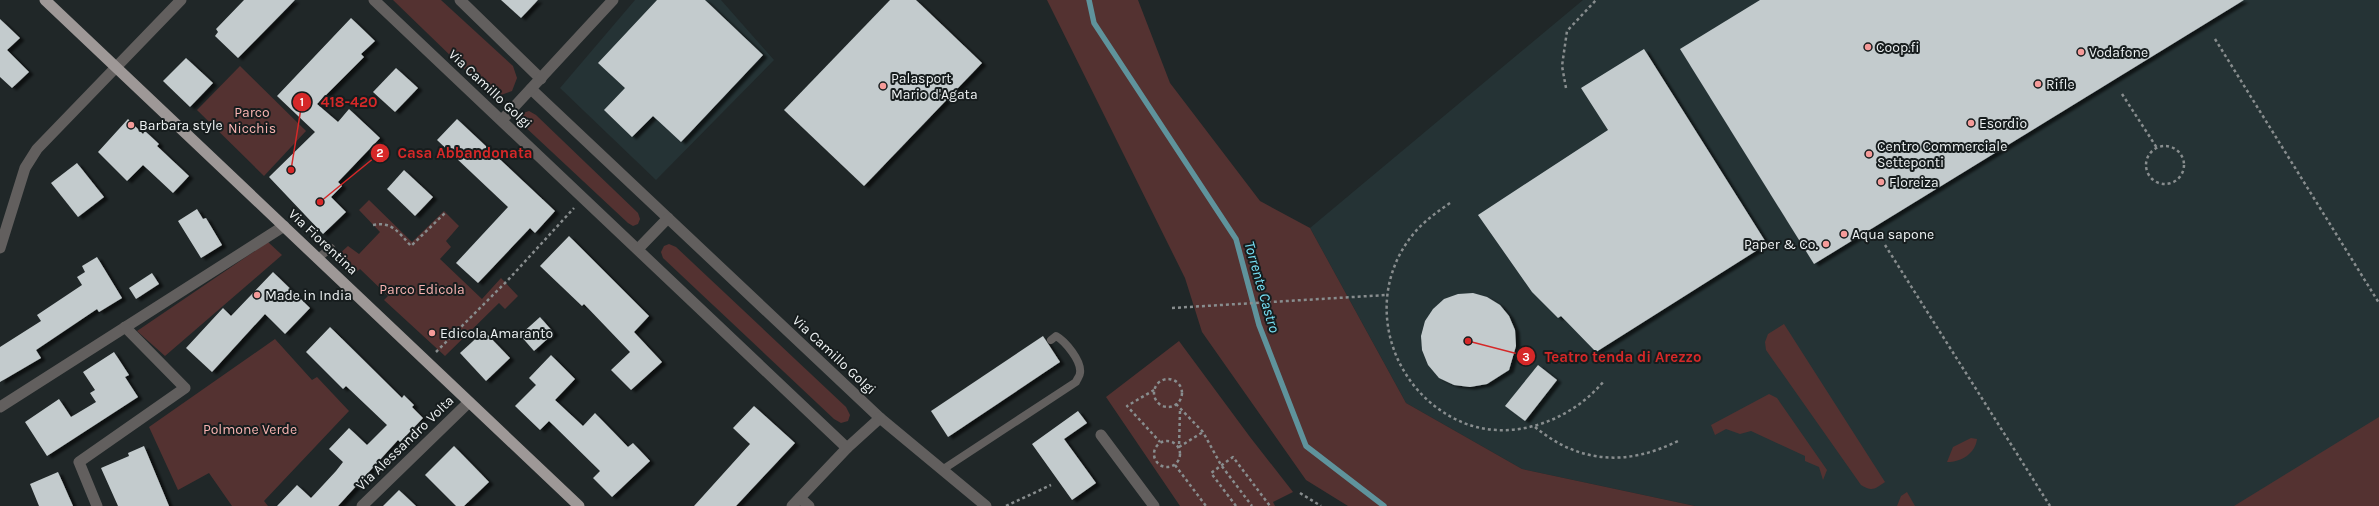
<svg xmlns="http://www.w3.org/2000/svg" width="2379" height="506" font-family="Karla,sans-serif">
<defs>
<filter id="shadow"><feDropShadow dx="4.5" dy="2.5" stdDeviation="1" flood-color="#0009"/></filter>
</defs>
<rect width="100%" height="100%" fill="#202728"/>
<g fill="#253335">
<path d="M635 0H721L774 60 656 180 560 88Z"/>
<path d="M1583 0H2379V506H1695L1522 469 1406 403 1310 228Z"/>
</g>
<g fill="#543231">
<path d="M393 0H441L513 66 517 78 512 91 501 95 487 91Z"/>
<path d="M1047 0H1138L1170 83 1260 201 1310 228 1406 403 1522 469 1695 506H1348L1306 480 1202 332 1185 278Z"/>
<path d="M240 66 306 131 264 176 197 110Z"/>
<path d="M529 111 536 115 638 213 640 219 638 224 633 226 628 223 522 124 521 118 523 113Z"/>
<path d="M369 200 412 242 444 211 459 226 446 241 451 247 440 259 482 299 501 278 518 296 505 309 499 303 445 356 384 300 388 296 360 269 356 272 338 255 348 246 359 254 380 232 359 210Z"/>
<path d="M268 242 282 255 165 356 137 331Z"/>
<path d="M669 244 676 247 846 407 850 415 848 421 841 423 834 419 663 258 661 252 664 246Z"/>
<path d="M1784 324 1885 482C1875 489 1872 492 1861 485L1766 350 1765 342 1768 334Z"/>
<path d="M275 339 312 380 317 377 349 411 264 501 268 506H232L209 473 178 490 149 427Z"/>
<path d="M1179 341 1250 437 1293 492 1273 502 1275 506H1180L1106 397Z"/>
<path d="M1769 394 1777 398 1827 470 1823 480 1819 467 1805 461V456L1751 431 1740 434 1726 429 1715 435 1711 425Z"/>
<path d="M2379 417V506H2234Z"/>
<path d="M1971 438 1977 439C1975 454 1961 462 1947 462L1953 447Z"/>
<path d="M1907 492 1915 506H1897L1901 496Z"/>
</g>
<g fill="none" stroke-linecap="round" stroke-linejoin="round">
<path stroke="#5f939c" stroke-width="5.5" d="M1089 0 1094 23 1236 239 1259 325 1306 446 1384 506"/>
</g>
<g fill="#c3cbcd" filter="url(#shadow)">
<path d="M244 0H295L238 58 215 36 218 32 216 29Z"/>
<path d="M501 0H538L521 18Z"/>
<path d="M657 0H705L763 55 681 142 653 116 632 137 604 110 625 88 598 63Z"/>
<path d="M890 0H916L982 63 864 186 784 110Z"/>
<path d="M1760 0H2244L1814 264 1680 49Z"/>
<path d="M351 18 375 41 361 54 364 57 317 104 338 122 349 109 380 138 338 182 342 186 331 197 346 212 323 234 269 177 315 132 277 96Z"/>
<path d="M0 19 20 38 7 50 29 72 12 88 0 77Z"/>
<path d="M1644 49 1767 244 1596 352 1561 316 1558 318 1532 292 1478 215 1608 130 1581 88Z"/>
<path d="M186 58 213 83 190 107 163 81Z"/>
<path d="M396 68 418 88 395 112 373 92Z"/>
<path d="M128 119 143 134 145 131 159 144 157 146 189 176 173 193 143 165 127 181 98 152Z"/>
<path d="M457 119 555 211 535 233 530 228 478 283 456 263 508 207 437 140Z"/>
<path d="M77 163 104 197 78 217 51 183Z"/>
<path d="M404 170 433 197 415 216 387 189Z"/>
<path d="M197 209 203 219 206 218 222 245 201 258 178 221Z"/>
<path d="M569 236 649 316 634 332 662 362 631 390 611 370 630 352 584 304 582 306 540 266Z"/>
<path d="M97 257 122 298 99 312 97 309 36 350 41 358 0 382V347L41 321 37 315 82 285 77 277 85 272 82 266Z"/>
<path d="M273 272 310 308 285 334 265 314 212 372 186 348 223 308 231 316Z"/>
<path d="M152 273 159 284 136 299 129 288Z"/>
<path d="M1473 293 1487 297 1500 305 1509 316 1515 330 1516 346 1509 370 1487 384 1470 387 1454 385 1439 378 1428 365 1422 350 1421 336 1425 321 1433 309 1444 299 1458 294Z"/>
<path d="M540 317 554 333 534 351 520 335Z"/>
<path d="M330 327 402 398 404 395 414 405 412 407 423 418 400 442 398 440 338 506H277L297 485 311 498 336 471 343 462 329 449 349 428 367 445 387 425 346 386 343 389 306 352Z"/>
<path d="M484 331 510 358 486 381 460 353Z"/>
<path d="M1043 336 1060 362 948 437 931 411Z"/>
<path d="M114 352 129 375 125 377 138 397 47 456 25 422 59 399 71 417 96 402 90 393 95 390 83 372Z"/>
<path d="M551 355 575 379 555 400 583 426 595 413 628 447 633 443 650 461 612 497 593 478 600 471 549 421 540 430 515 406 536 385 529 378Z"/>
<path d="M1538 365 1557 380 1525 421 1505 406Z"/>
<path d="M754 406 795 443 736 506H694L750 444 733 428Z"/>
<path d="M1078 411 1087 423 1064 439 1096 483 1072 500 1032 444Z"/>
<path d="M144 446 169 506H118L101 468 129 456 128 453Z"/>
<path d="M454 446 489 482 464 506H456L425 475Z"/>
<path d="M58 472 73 506H39L30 484Z"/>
<path d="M399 490 416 506H383Z"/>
</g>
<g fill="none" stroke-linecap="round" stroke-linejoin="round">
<g stroke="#888d8e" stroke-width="2.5" stroke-dasharray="3 3" stroke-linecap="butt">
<path d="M2215 39 2379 303"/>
<path d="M1566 88 1562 66 1567 31 1596 0"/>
<path d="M2122 94 2157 148"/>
<circle cx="2165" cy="165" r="19"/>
<path d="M1450 203C1434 214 1419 225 1408 241 1365 302 1390 386 1455 419 1506 445 1569 423 1604 381"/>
<path d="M373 225C392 221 399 233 411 246L445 213"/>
<path d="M1885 245 2050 506"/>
<path d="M1172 308 1386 295"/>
<path d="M436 352 508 280 574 208"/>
<circle cx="1168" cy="393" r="14"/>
<path d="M1154 390 1127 406 1160 442"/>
<path d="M1176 404 1203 432 1221 465 1252 506"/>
<path d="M1180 411 1179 447 1203 432"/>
<path d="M1535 427C1580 464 1627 466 1678 441"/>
<circle cx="1167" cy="454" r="13"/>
<path d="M1175 465 1206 506"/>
<path d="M1300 493 1321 506"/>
<path d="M1006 506 1051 485"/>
<path d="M1236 506 1211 473 1233 457 1270 506"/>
</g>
<g stroke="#625f5e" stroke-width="8">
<path d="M318 258 331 248"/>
<path d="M942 470 1076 382C1077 379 1080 376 1080 373 1082 361 1065 341 1056 336L1051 340"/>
</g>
<g stroke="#625f5e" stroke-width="11">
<path d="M374 0 847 448"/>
<path d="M460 0 541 79"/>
<path d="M531 89 880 418 986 506"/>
<path d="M502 120 613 0"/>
<path d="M0 248 25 168 37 149 181 0"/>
<path d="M638 249 668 218"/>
<path d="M0 407 284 226"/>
<path d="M1101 435 1154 506"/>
<path d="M800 498 809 506"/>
<path d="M97 506 79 462 185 388 125 327"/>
<path d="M362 506 469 402"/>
<path d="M792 506 847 448 880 418"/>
</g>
<path stroke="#9e9897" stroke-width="11" d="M45 0 579 506"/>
</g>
<g fill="#f59b99" stroke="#171d1e" stroke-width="1.5">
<circle cx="1868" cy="47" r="4"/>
<circle cx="2081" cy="52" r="4"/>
<circle cx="2038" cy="84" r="4"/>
<circle cx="883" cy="86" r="4"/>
<circle cx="1971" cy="123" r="4"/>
<circle cx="131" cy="125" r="4"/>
<circle cx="1869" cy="154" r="4"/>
<circle cx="1881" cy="182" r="4"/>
<circle cx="1844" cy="234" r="4"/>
<circle cx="1826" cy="244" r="4"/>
<circle cx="257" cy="295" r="4"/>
<circle cx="432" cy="333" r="4"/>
</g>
<g text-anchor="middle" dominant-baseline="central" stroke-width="4" stroke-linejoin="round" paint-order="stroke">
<g font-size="14" fill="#eef2f3" stroke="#171d1e" text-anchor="start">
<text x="1876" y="47">Coop.fi</text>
<text x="2089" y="52">Vodafone</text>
<text x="891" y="78">Palasport<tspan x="891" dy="16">Mario d'Agata</tspan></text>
<text x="2046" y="84">Rifle</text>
<text x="1979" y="123">Esordio</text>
<text x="139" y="125">Barbara style</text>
<text x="1877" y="146">Centro Commerciale<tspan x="1877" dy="16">Setteponti</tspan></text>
<text x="1889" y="182">Floreiza</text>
<text x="1852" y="234">Aqua sapone</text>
<text x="1818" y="244" text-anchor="end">Paper &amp; Co.</text>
<text x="265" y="295">Made in India</text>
<text x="440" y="333">Edicola Amaranto</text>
</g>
<g font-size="14" fill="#eef2f3" stroke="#171d1e">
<text transform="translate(490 89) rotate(43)">Via Camillo Golgi</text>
<text transform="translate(323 242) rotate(43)">Via Fiorentina</text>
<text transform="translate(834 355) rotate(43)">Via Camillo Golgi</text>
<text transform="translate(405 443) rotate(-44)">Via Alessandro Volta</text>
</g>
<g font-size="14" fill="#f9b4b1" stroke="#171d1e">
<text x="252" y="112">Parco<tspan x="252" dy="16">Nicchis</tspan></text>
<text x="422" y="289">Parco Edicola</text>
<text x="250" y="429">Polmone Verde</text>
</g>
<g font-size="15" font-style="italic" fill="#77e1f6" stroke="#171d1e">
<text transform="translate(1262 287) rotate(74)">Torrente Castro</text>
</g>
</g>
<path fill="none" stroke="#d62828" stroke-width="1.5" d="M291 170L302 102M320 202L380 153M1468 341L1526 356"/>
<g fill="#d62828" stroke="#171d1e" stroke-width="1.5">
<circle cx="291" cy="170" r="4"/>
<circle cx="320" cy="202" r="4"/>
<circle cx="1468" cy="341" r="4"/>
<circle cx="302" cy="102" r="10"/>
<circle cx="380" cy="153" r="10"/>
<circle cx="1526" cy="356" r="10"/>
</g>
<g font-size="12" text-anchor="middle" font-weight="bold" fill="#fff">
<text x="302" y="106">1</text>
<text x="380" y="157">2</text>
<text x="1526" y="361">3</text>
</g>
<g font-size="15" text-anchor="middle" font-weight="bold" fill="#d62828" stroke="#171d1e" stroke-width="4" stroke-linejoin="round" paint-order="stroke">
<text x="349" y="107">418-420</text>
<text x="465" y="158">Casa Abbandonata</text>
<text x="1623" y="362">Teatro tenda di Arezzo</text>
</g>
</svg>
